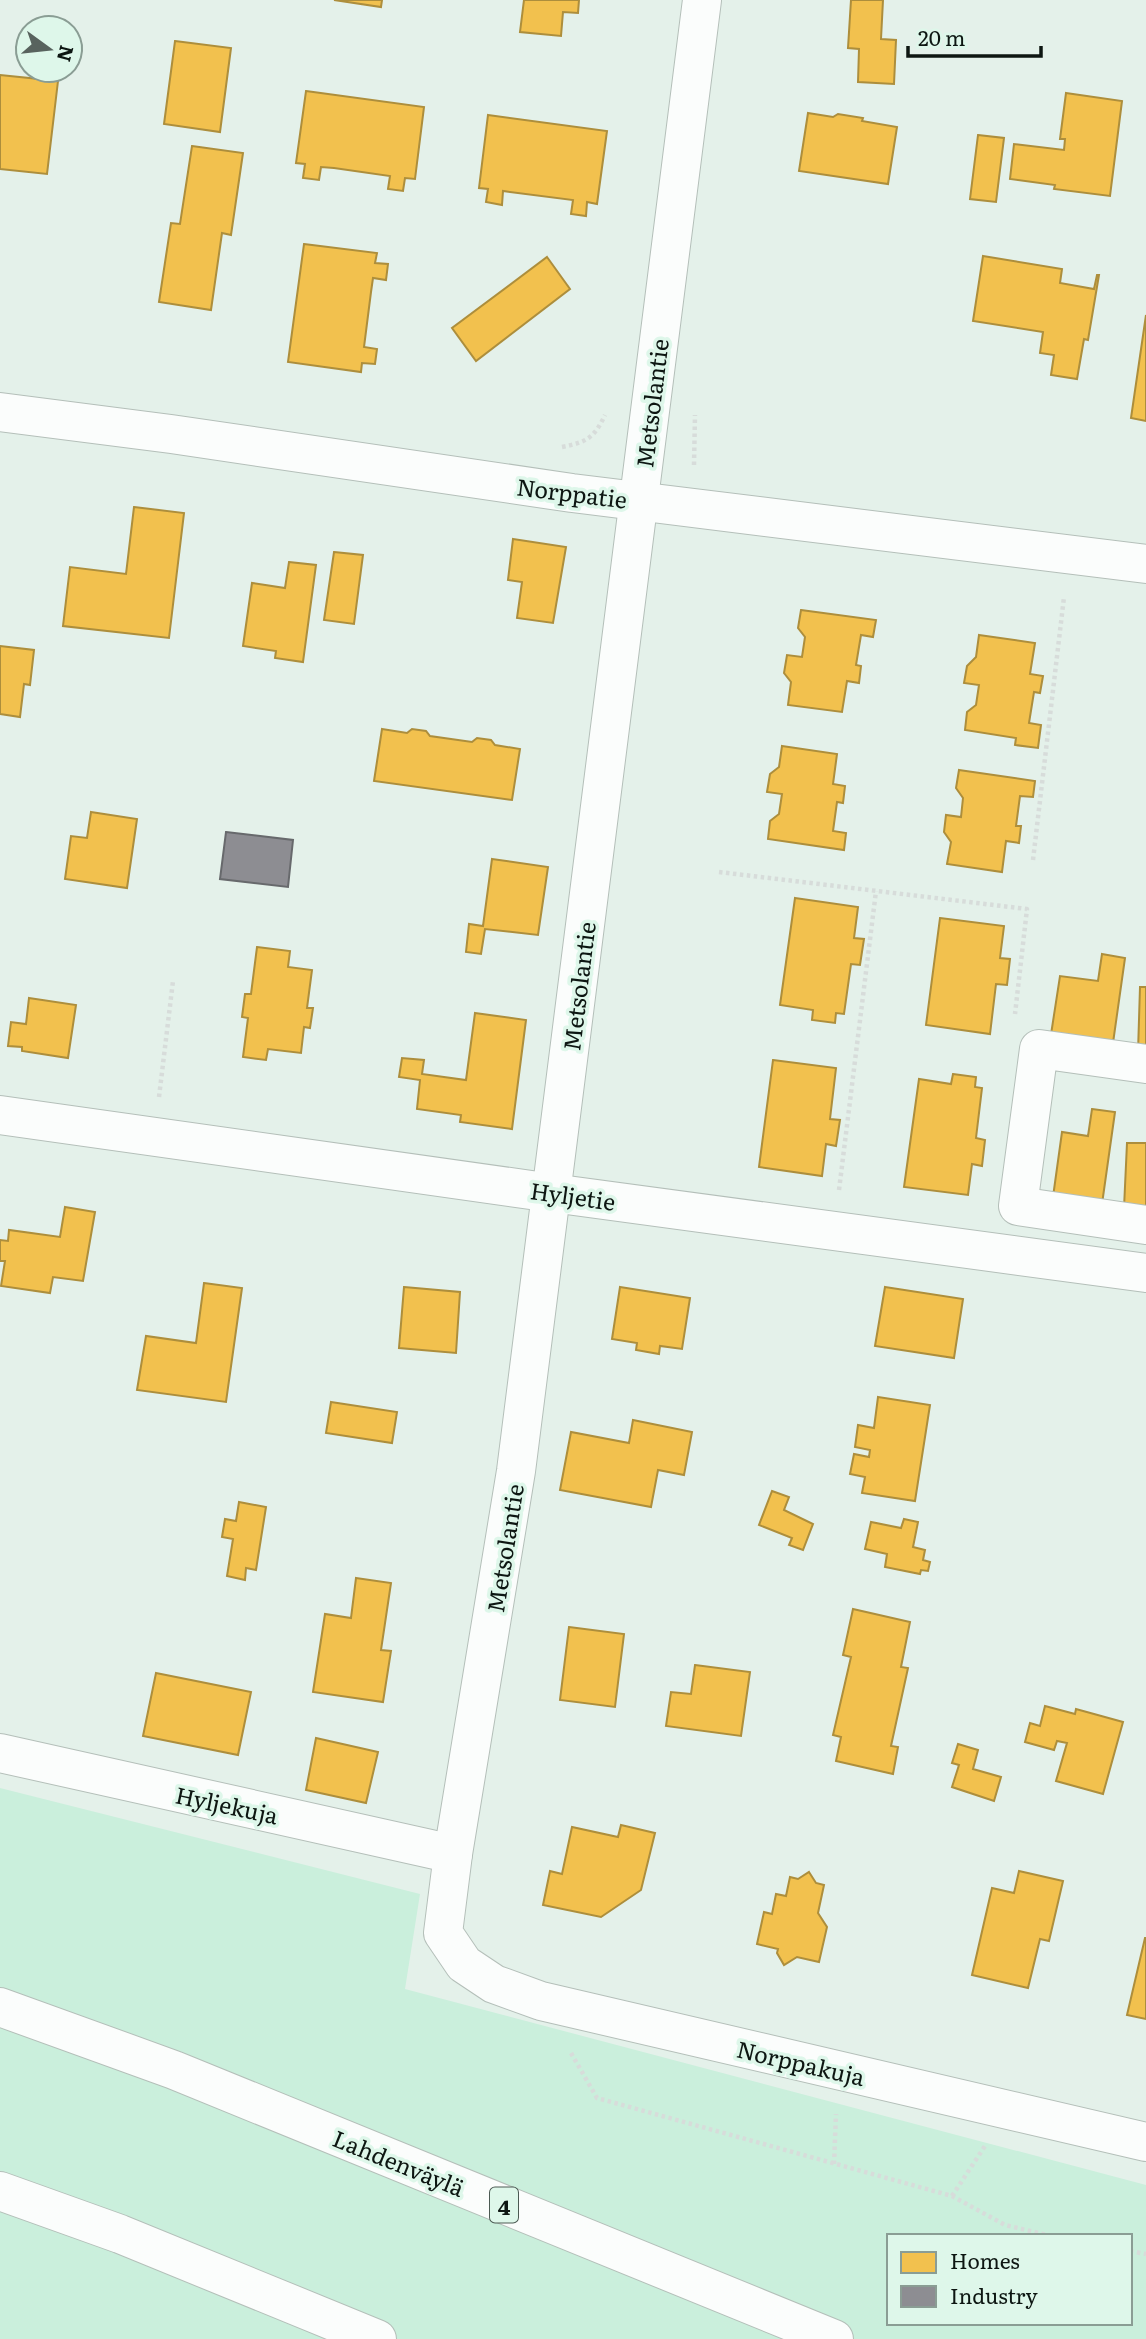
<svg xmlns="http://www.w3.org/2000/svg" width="1146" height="2339" font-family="Literata,serif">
<rect width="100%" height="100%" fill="#e4f1ea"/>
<path fill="#caefdc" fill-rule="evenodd" d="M0 1788 420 1894 405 1989 1146 2185V2339H0ZM889 2236H1130V2323H889Z"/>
<g fill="#f2c14e" stroke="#ad8e3c" stroke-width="2">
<path d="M334 0H382L381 7Z"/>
<path d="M524 0H579L578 13 563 12 561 36 520 32Z"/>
<path d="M851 0H883L881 39 896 40 894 84 858 82 859 49 848 48Z"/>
<path d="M175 41 231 48 220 132 164 124Z"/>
<path d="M0 75 58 81 47 174 0 169Z"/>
<path d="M306 91 424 107 415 179 405 178 403 191 388 189 390 176 334 168 321 167 319 180 303 178 305 164 296 163Z"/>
<path d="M1066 93 1122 101 1110 196 1054 189 1055 185 1010 179 1014 144 1064 150 1065 139H1060Z"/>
<path d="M808 113 833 117 838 114 863 118 862 121 897 127 888 184 799 171Z"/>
<path d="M488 115 607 131 597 204 587 202 586 216 571 214 573 200 503 191 502 205 486 202 488 189 479 188Z"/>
<path d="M978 135 1004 138 996 202 970 199Z"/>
<path d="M192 146 243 153 231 235 222 233 211 310 159 302 171 223 180 224Z"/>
<path d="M304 244 377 253 375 263 388 264 386 280 373 278 371 292 364 347 377 349 375 364 362 363 361 372 288 362Z"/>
<path d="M983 256 1062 269 1060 283 1094 289 1097 275H1099L1088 340 1084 339 1077 379 1051 375 1054 355 1040 353 1043 332 973 321Z"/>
<path d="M547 257 570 289 476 361 452 328Z"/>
<path d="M1146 315V421L1131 418Z"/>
<path d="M134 507 184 513 169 638 63 626 70 567 126 574Z"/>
<path d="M513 539 566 547 553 623 517 618 522 582 508 580Z"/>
<path d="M334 552 363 555 354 624 324 620Z"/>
<path d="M289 562 316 565 303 662 275 658 276 651 243 646 252 583 285 588Z"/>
<path d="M801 610 876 620 873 637 861 635 856 665 861 666 859 683 847 681 842 712 788 705 791 682 784 673 787 655 802 657 805 637 798 628Z"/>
<path d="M979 635 1035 643 1030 674 1043 676 1040 693 1034 692 1029 723 1041 725 1038 748 1015 745 1016 738 965 730 967 712 976 705 979 685 964 683 967 666 976 657Z"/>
<path d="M0 646 34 650 30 685 24 684 20 717 0 714Z"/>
<path d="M382 729 407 733 412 729 426 731 430 736 472 742 477 738 491 740 495 745 520 749 512 800 374 781Z"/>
<path d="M782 746 837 754 833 784 845 786 843 803 837 802 833 831 846 833 844 850 768 839 770 821 779 814 782 794 767 792 770 774 779 767Z"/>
<path d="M959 770 1035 781 1033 797 1020 796 1016 826H1021L1019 843 1006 841 1002 872 947 864 951 842 944 832 946 815 961 817 963 798 956 788Z"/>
<path d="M91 812 137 819 127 888 65 879 71 836 87 838Z"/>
<path d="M492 859 548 867 538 935 485 929 481 954 466 952 469 924 483 926Z"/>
<path d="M795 898 858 907 854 938 864 939 860 965 851 964 844 1014 836 1013 835 1023 812 1020 813 1010 780 1005Z"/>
<path d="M940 918 1004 926 1000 958 1010 959 1007 985 996 984 990 1034 926 1025Z"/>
<path d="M257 947 290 951 288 967 312 970 307 1008H313L310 1028 304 1027 301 1053 268 1049 266 1060 243 1057 248 1018 242 1017 245 994H251Z"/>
<path d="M1102 954 1125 958 1112 1050 1050 1041 1060 976 1098 981Z"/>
<path d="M1140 987H1146V1053L1138 1052Z"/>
<path d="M29 998 76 1005 68 1058 22 1051V1047L8 1046 11 1022 26 1024Z"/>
<path d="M475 1013 526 1020 512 1129 460 1122 461 1115 417 1109 420 1080 399 1077 402 1058 424 1060 422 1074 466 1080Z"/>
<path d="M773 1060 836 1068 830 1119 840 1120 836 1146 826 1144 822 1176 759 1167Z"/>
<path d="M953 1074 976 1077 975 1087 982 1088 976 1138 985 1140 982 1166 972 1164 968 1195 904 1187 919 1079 951 1084Z"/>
<path d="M1092 1109 1115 1112 1102 1204 1053 1197 1062 1132 1088 1136Z"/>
<path d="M1127 1143H1146V1208H1124Z"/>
<path d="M65 1207 95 1212 83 1281 53 1277 50 1293 1 1286 5 1261H0V1240L8 1241 9 1230 60 1237Z"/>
<path d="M204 1283 242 1288 226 1402 137 1390 146 1336 196 1343Z"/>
<path d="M404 1287 460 1292 456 1353 399 1348Z"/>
<path d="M620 1287 690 1298 682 1349 660 1346 659 1354 636 1350 637 1343 612 1339Z"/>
<path d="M885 1287 963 1299 954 1358 875 1346Z"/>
<path d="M878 1397 930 1405 915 1501 862 1493 865 1477 850 1474 854 1454 869 1457 870 1450 855 1447 858 1425 874 1428Z"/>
<path d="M331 1402 397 1412 392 1443 326 1433Z"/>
<path d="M633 1420 692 1432 684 1475 658 1470 651 1507 560 1490 571 1432 629 1443Z"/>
<path d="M772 1491 789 1497 784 1510 813 1524 803 1550 789 1545 792 1538 759 1525Z"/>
<path d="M239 1502 266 1507 256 1570 246 1568 245 1580 227 1576 233 1539 222 1537 225 1519 236 1521Z"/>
<path d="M904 1519 918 1522 913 1547 925 1550 923 1560 930 1562 928 1571 921 1570 920 1574 885 1567 887 1554 865 1549 871 1522 901 1528Z"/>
<path d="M356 1578 391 1583 381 1650 391 1651 383 1702 313 1692 325 1614 351 1618Z"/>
<path d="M853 1609 910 1622 901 1667 908 1668 891 1746 898 1747 893 1774 836 1761 841 1737 833 1735 851 1657 843 1655Z"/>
<path d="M569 1627 624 1634 615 1707 560 1700Z"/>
<path d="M695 1665 750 1672 741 1736 666 1726 671 1692 691 1694Z"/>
<path d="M156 1673 251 1692 238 1755 143 1736Z"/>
<path d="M1045 1706 1075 1714 1076 1709 1123 1722 1103 1794 1056 1781 1067 1743 1057 1741 1054 1750 1025 1742 1030 1723 1040 1726Z"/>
<path d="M316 1738 378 1752 366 1803 306 1790Z"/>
<path d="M958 1744 978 1750 973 1769 1001 1777 994 1801 952 1787 959 1765 952 1763Z"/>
<path d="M621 1825 655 1833 641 1890 601 1917 543 1905 550 1871 562 1874 572 1827 618 1837Z"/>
<path d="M1019 1871 1063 1881 1049 1941 1040 1939 1028 1988 972 1975 992 1888 1014 1893Z"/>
<path d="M809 1872 816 1883 824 1885 818 1913 827 1927 819 1962 797 1957 784 1965 777 1953 778 1949 757 1944 764 1912 772 1914 776 1894 786 1896 790 1877 798 1879Z"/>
<path d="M1145 1938H1146V2019L1127 2015Z"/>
</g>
<path fill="#8d8d92" stroke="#67696c" stroke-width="2" d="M226 832 293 840 288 887 220 879Z"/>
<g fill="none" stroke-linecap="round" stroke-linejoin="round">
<g stroke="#b4bfb9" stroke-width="40">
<g id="minor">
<path d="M702 0 516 1471 453 1854 443 1933 464 1964 494 1984 541 2001 1146 2142"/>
<path d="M0 412 171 434 572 493 1146 564"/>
<path d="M1146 1064 1039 1049 1018 1206 1146 1225"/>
<path d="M0 1115 552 1193 1146 1273"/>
<path d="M0 1753 453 1854"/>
</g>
</g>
<g stroke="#b4bfb9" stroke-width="40">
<g id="highway">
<path d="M0 2007 174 2070 834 2339"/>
<path d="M0 2191 120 2234 377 2339"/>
</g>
</g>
<g stroke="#d7dcda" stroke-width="4.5" stroke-dasharray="3.5 3.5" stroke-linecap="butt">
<path d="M562 447C587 442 594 438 605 415"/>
<path d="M694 465 695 415"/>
<path d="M1033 860 1064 597"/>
<path d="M719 872 1027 909 1015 1014"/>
<path d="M159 1097 173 981"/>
<path d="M839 1190 876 891"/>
<path d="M571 2053 597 2098 952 2196 1005 2225 1051 2236"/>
<path d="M834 2164 836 2114"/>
<path d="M952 2196 985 2146"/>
<path d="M1130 2251 1146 2254"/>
</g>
<use href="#minor" stroke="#fbfdfc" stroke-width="38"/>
<use href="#highway" stroke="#fbfdfc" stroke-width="38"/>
</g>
<g text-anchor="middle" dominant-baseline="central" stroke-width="7" stroke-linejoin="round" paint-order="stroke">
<rect fill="#def7ea" stroke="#4c5a53" stroke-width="2" x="490" y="2187.5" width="28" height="35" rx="5"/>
<g font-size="21" font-weight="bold" fill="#0d1612">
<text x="504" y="2205">4</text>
</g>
<g font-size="23" fill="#0d1612" stroke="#def7ea">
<text transform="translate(651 403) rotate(-83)">Metsolantie</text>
<text transform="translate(572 492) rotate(7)">Norppatie</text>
<text transform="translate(578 986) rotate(-83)">Metsolantie</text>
<text transform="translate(573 1195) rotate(8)">Hyljetie</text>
<text transform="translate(504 1548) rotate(-81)">Metsolantie</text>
<text transform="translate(227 1804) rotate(12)">Hyljekuja</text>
<text transform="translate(801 2062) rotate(13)">Norppakuja</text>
<text transform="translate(399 2162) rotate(22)">Lahdenväylä</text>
</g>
</g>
<rect x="887" y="2234" width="245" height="91" fill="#def7ea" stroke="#8a9d94" stroke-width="2"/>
<rect x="901" y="2252" width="35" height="21" fill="#f2c14e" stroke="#8a9d94" stroke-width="2"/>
<text x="950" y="2269" font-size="21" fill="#0d1612">Homes</text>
<rect x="901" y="2286" width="35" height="21" fill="#8d8d92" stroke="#8a9d94" stroke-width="2"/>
<text x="950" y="2304" font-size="21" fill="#0d1612">Industry</text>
<g transform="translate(49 49) rotate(105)"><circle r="33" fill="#def7ea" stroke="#8a9d94" stroke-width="2"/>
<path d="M0-5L12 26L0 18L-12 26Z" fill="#58635e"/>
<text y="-10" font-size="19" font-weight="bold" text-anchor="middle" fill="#0d1612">N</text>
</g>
<path d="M908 46v10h133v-10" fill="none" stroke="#0d1612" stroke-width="3.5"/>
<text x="918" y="46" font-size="21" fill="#0d1612" stroke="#def7ea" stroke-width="5" paint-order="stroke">20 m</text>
</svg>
